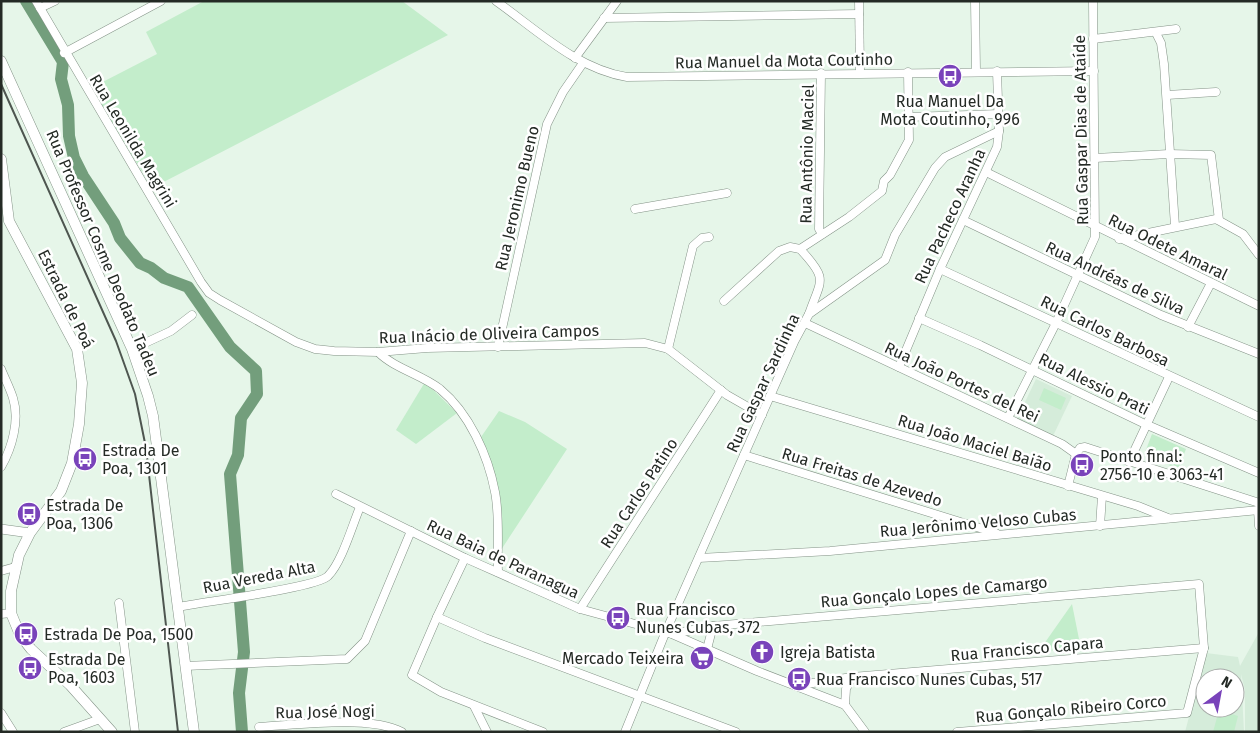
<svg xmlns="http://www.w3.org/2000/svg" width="1260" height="733" font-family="'Fira Sans',sans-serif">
<rect width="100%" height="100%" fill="#e6f6e9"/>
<g fill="#d5ecda" fill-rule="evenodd">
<path d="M1036 379 1072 396 1053 436 1017 419Z"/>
<path d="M1259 632V732H1245V690L1241 674 1244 732H1185L1206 653 1238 657 1240 666ZM1205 678H1235V708H1205Z"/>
</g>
<g fill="#c3edcb">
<path d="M204 1H402L448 35 152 188 91 88 157 54 146 32Z"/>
<path d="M425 382 457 413 416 444 396 430Z"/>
<path d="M1044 388 1066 398 1061 410 1039 400Z"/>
<path d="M499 411 525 422 567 449 501 550C498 508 499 476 481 437Z"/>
<path d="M1152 434 1186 449 1178 469 1144 455Z"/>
<path d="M1072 604 1081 649 1039 651Z"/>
<path d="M1219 710 1238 716 1234 732H1213Z"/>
</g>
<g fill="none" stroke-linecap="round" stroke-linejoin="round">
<path stroke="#739e7c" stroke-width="12" d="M26 1 63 62 61 79 68 105 69 136 74 158 83 176 114 223 120 238 140 263 151 268 164 278 188 287 230 347 256 371 257 394 241 418 238 455 230 474 244 652 239 693 242 732"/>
<g stroke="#849387" stroke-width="9">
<g id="minor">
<path d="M36 1 201 282 209 293 220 300 296 342 315 349 334 351 378 352 427 348 645 343 668 349 727 395 762 415"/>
<path d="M496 1C537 30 577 69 627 77L1094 71"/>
<path d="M859 1 860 72"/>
<path d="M975 1 976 71"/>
<path d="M40 8 55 1"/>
<path d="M604 18 859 14"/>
<path d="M1156 33 1161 43 1164 64 1175 226"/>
<path d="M1093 39 1176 29"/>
<path d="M64 53 161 1"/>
<path d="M575 58 617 1"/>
<path d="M821 73 819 229 822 234"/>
<path d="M1167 95 1216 92"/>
<path d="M909 117 999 114"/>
<path d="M1095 158 1169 154 1211 155 1219 220"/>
<path d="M986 172 1259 306"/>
<path d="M635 209 727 193"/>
<path d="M963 220 1161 315 1259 354"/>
<path d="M1119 239 1216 219 1243 234 1259 255"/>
<path d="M800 249 849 217 882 191 884 181 890 175 909 140 908 72"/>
<path d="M940 269 1259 417"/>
<path d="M724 301 779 251 790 247 800 249C829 280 821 279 809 314"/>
<path d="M919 318 980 345 1145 424 1259 473"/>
<path d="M805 323 1062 444 1076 454"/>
<path d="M1188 327 1211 283"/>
<path d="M498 347 547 124 563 92 583 63"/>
<path d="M132 349 171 331 192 315"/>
<path d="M668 349 693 246 702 238 709 237"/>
<path d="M378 352C395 369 421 374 440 389 469 413 488 455 495 492 500 517 497 546 498 572"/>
<path d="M899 367 940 269 997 147 999 131 997 71"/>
<path d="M1 369C5 379 10 388 13 398 20 420 12 448 1 467"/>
<path d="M770 396 1138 506 1168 518"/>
<path d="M1008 418 1056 323 1095 237 1093 1"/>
<path d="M744 455 996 533"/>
<path d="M1129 462 1169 377"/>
<path d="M1068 486 1076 454 1080 448 1085 447 1259 503"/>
<path d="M336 494 465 558 580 609 672 634 757 671 845 705 865 732"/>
<path d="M1258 510 1259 526"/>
<path d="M1100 526 1102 496"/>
<path d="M465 558 437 617 485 638 736 732"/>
<path d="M699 558 830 551 1259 510"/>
<path d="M1 571 15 567"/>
<path d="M119 603 135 732"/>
<path d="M178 607C201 602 317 588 328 576 342 562 352 526 360 507"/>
<path d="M580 609 721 390"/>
<path d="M1 614 11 613"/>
<path d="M437 617 412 675 441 692 543 732"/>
<path d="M672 634 713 626 1199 584 1204 648 1187 713 957 732"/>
<path d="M707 649 713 626"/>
<path d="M185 666 347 659 365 641 411 531"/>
<path d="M800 685 852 677 1204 648"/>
<path d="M845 705 846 689 852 677"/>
<path d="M474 706 487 732"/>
<path d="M1 713 13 732"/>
<path d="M259 727C297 725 370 715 402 732"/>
<path d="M64 732 100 719"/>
<path d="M625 732 666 631 795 340 809 314 885 260 895 235 935 168 945 157 999 131"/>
</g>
</g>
<g stroke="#849387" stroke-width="10">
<path id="tertiary" d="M1 529 30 533"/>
</g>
<g stroke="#849387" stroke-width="11">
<g id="secondary">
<path d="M1 61 132 349 148 396 153 416 194 732"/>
<path d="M1 159 9 221 77 349 82 383 79 424 72 463 61 491 30 533 19 555 11 591V613L20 635 31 649 70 685 112 732"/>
</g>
</g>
<use href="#minor" stroke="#fff" stroke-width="8"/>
<use href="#tertiary" stroke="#fff" stroke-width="9"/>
<use href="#secondary" stroke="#fff" stroke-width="10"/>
<path stroke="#4e5650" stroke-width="2" d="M1 84 116 341 135 394 146 448 178 732"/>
</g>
<defs>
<g id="bus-disc" transform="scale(1.25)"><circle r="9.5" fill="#7943ba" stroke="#fff"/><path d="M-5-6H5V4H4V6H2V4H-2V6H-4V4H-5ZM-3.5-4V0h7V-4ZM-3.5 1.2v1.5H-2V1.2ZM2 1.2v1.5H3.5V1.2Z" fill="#fff"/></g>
<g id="church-disc" transform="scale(1.25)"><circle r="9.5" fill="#7943ba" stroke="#fff"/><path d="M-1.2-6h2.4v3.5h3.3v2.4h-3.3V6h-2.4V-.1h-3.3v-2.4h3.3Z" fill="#fff"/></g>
<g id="supermarket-disc" transform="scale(1.25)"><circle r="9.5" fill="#7943ba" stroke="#fff"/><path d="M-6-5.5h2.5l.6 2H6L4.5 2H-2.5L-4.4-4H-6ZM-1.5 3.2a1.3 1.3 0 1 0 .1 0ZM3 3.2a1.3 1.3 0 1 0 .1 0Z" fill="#fff"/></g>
</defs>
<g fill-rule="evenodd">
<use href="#bus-disc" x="950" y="76"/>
<use href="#bus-disc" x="85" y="459"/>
<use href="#bus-disc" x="1082" y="465"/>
<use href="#bus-disc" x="29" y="514"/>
<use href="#bus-disc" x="618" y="618"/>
<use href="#bus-disc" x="26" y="634"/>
<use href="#church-disc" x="762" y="652"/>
<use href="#supermarket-disc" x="702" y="658"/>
<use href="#bus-disc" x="30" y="668"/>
<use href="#bus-disc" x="799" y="679"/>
</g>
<g text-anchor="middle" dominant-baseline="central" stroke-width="5" stroke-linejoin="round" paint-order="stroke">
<g font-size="16" fill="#242a25" stroke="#fff">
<text transform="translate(784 61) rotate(-1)">Rua Manuel da Mota Coutinho</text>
<text transform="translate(1081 130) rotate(-91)">Rua Gaspar Dias de Ataíde</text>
<text transform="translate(133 141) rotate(59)">Rua Leonilda Magrini</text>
<text transform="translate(807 154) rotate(-89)">Rua Antônio Maciel</text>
<text transform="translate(517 198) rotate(-77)">Rua Jeronimo Bueno</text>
<text transform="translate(950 216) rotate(-65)">Rua Pacheco Aranha</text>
<text transform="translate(1168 247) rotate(26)">Rua Odete Amaral</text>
<text transform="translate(103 253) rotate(67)">Rua Professor Cosme Deodato Tadeu</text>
<text transform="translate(1115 278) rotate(25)">Rua Andréas de Silva</text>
<text transform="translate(66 299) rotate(64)">Estrada de Poá</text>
<text transform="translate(1105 331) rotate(26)">Rua Carlos Barbosa</text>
<text transform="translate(489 334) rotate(-2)">Rua Inácio de Oliveira Campos</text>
<text transform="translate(962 382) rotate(25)">Rua João Portes del Rei</text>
<text transform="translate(763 383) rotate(-65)">Rua Gaspar Sardinha</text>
<text transform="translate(1094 384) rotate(26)">Rua Alessio Prati</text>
<text transform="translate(975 443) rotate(17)">Rua João Maciel Baião</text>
<text transform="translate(862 477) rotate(17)">Rua Freitas de Azevedo</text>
<text transform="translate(639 493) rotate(-57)">Rua Carlos Patino</text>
<text transform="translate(978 523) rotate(-5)">Rua Jerônimo Veloso Cubas</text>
<text transform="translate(503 559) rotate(25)">Rua Baia de Paranagua</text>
<text transform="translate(259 577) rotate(-11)">Rua Vereda Alta</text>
<text transform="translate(934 592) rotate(-5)">Rua Gonçalo Lopes de Camargo</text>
<text transform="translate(1027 649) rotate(-5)">Rua Francisco Capara</text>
<text transform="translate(1071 709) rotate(-5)">Rua Gonçalo Ribeiro Corco</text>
<text transform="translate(325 712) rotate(-1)">Rua José Nogi</text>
</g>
<g font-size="16" fill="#242a25" stroke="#fff" text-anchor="start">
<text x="950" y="101" text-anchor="middle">Rua Manuel Da<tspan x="950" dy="18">Mota Coutinho, 996</tspan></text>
<text x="102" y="450">Estrada De<tspan x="102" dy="18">Poa, 1301</tspan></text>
<text x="1100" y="456">Ponto final:<tspan x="1100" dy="18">2756-10 e 3063-41</tspan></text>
<text x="46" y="505">Estrada De<tspan x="46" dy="18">Poa, 1306</tspan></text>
<text x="636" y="609">Rua Francisco<tspan x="636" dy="18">Nunes Cubas, 372</tspan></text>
<text x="44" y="634">Estrada De Poa, 1500</text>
<text x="780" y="652">Igreja Batista</text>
<text x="684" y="658" text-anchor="end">Mercado Teixeira</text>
<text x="48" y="659">Estrada De<tspan x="48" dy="18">Poa, 1603</tspan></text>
<text x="816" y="679">Rua Francisco Nunes Cubas, 517</text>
</g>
</g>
<rect width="1260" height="733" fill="none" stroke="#242a25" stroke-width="5"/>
<g transform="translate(1220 693) rotate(32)"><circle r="24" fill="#ffffff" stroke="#a7aaa8"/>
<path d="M0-4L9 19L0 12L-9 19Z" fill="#7943ba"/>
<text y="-8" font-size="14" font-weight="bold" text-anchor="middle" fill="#242a25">N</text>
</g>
</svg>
